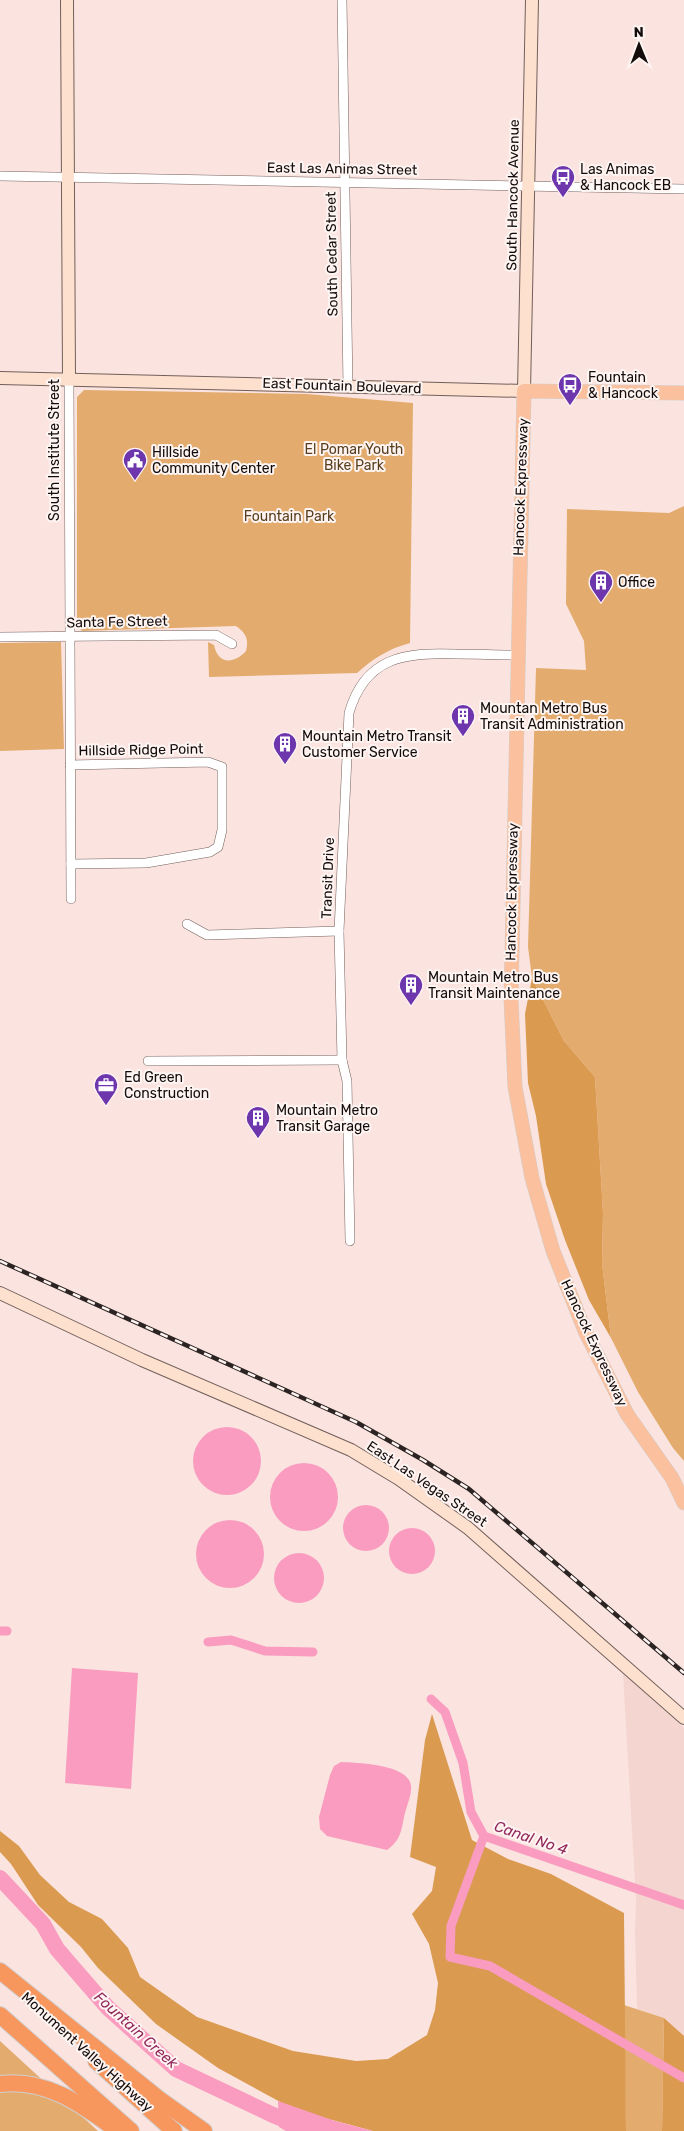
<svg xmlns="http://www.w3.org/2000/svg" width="684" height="2131" font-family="Rubik,sans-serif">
<rect width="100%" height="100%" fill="#fbe4e0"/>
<path fill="#f4d5cf" d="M623 1673 684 1728V2036L664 2018 637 2009 635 1933 636 1901Z"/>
<g fill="#e3ac6e">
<path d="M84 390 307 394 413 403 410 643C388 649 374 658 357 673L209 677 208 642 214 645C218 665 234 664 246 651 249 639 246 633 236 626L82 631 78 627 77 622V397Z"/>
<path d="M684 506V1461L673 1448 638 1392 611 1338 602 1263 603 1213 595 1077 564 1041 532 978 528 947 536 668 586 670 584 641 566 604 567 509 669 513Z"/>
<path d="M61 642 64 749 0 751V643Z"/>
<path d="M624 2005 664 2018 662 2131H626Z"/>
<path d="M0 2041 98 2131H0Z"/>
</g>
<g fill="#da9a50">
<path d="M532 978 564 1041 595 1077 603 1213 602 1263 611 1338 589 1300 565 1240 546 1184 536 1116 528 1083 525 1014Z"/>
<path d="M432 1714 472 1840 508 1859 551 1874 624 1913 626 2131H373L295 2110 218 2068 156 2024 98 1968 81 1947 38 1905 11 1864 0 1852V1831L19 1846 40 1875 69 1902 102 1919 128 1948 140 1977 197 2017 293 2051 356 2061 388 2059 427 2035 435 2010 438 1983 429 1944 412 1914 432 1891 436 1867 410 1857 425 1740Z"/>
<path d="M664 2018 684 2036V2131H662Z"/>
</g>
<g fill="#f99cbf">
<circle cx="227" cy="1461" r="34"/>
<circle cx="304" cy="1497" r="34"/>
<circle cx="366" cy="1528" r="23"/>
<circle cx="230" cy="1554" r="34"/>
<circle cx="412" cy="1551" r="23"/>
<circle cx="299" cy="1578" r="25"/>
<path d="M72 1668 138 1673 131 1789 65 1783Z"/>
<path d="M341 1762C358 1763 409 1764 411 1786 412 1794 407 1805 405 1813 401 1830 402 1839 387 1850L327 1836 320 1829 319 1817 330 1775 334 1766Z"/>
<path d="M278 2101 335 2121 373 2131H286L279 2127Z"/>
</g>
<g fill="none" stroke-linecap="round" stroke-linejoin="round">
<g stroke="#f99cbf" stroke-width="9">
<path d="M0 1631H7"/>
<path d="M208 1642 231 1640 265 1651 313 1652"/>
<path d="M431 1699 445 1712 463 1763 471 1812 484 1836 684 1905"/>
<path d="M484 1836 451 1926 450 1957 490 1966 684 2078"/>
</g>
<path stroke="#f99cbf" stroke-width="16" d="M0 1878 43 1924 57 1949 108 2008 176 2069 273 2115 313 2131"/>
<g stroke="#725f5b" stroke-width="10">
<g id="street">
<path d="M342 0 348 387"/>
<path d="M0 176 684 189"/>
<path d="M69 379 71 899"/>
<path d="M0 637 216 635 232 644"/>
<path d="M70 765 208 762 222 767V830L218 847 210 852 146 863 71 864"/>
<path d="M187 924 207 935 339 931"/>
<path d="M148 1061 342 1060"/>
<path d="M350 1241 347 1081 342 1060 339 931 349 713C365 657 405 652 456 654 476 654 497 655 517 655"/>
</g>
</g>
<g stroke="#725f5b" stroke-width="14">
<g id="secondary">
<path d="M67 0 69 379"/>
<path d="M0 378 524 391 532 0"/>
<path d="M0 1293 142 1360 351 1450 399 1479 468 1528 684 1718"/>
</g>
</g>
<g stroke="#d0cece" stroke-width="15">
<path id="primary" d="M684 393 524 391 511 999 515 1087 532 1178 553 1251 585 1331 627 1414 672 1478 684 1503"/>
</g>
<g stroke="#d0cece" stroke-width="18">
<g id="highway">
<path d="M0 1971 159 2099 204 2131"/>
<path d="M0 2015 131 2131"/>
<path d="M96 2061 174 2131"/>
<path d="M0 2084C45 2078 81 2104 115 2129"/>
</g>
</g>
<use href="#street" stroke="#fff" stroke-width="9"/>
<use href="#secondary" stroke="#fde0ce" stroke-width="12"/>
<use href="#primary" stroke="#fbc19e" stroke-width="14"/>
<use href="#highway" stroke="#f8975d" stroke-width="16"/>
<g stroke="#2c2422" stroke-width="4.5">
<path id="rail" d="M0 1261 356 1422 423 1460 469 1489 684 1673"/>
</g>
<use href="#rail" stroke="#fef5f3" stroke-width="2.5" stroke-dasharray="8" stroke-linecap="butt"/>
</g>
<defs>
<g id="bus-pin" transform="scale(1.25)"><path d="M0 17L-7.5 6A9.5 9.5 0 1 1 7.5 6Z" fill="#6d36ad" stroke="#fef5f3"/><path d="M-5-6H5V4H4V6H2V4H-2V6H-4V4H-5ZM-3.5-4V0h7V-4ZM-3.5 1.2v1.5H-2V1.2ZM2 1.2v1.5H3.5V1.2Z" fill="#fff"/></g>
<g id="civic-pin" transform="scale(1.25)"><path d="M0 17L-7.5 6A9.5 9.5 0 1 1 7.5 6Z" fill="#6d36ad" stroke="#fef5f3"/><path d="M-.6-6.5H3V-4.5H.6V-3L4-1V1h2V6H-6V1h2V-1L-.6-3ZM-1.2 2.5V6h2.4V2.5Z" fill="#fff"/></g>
<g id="building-pin" transform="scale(1.25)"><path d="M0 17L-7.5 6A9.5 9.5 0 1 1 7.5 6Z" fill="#6d36ad" stroke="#fef5f3"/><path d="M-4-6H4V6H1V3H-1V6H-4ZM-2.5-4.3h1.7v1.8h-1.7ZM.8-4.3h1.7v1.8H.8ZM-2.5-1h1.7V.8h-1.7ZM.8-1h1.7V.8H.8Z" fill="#fff"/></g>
<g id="office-pin" transform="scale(1.25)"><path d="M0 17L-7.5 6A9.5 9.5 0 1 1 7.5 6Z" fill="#6d36ad" stroke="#fef5f3"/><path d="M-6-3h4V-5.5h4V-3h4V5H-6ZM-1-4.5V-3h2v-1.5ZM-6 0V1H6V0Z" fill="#fff"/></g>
</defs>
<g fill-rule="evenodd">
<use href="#bus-pin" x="563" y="177"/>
<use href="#bus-pin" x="570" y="385"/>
<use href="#civic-pin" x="135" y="460"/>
<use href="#building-pin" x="601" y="582"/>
<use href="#building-pin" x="463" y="716"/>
<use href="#building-pin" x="285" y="744"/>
<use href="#building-pin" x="411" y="985"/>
<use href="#office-pin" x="106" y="1085"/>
<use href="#building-pin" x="258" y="1118"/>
</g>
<g text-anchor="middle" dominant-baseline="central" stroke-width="4" stroke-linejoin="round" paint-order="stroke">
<g font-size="14" fill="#130c0b" stroke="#fef5f3">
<text transform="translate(342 169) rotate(1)">East Las Animas Street</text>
<text transform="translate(513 195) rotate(-89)">South Hancock Avenue</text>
<text transform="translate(332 254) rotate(-91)">South Cedar Street</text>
<text transform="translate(342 386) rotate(2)">East Fountain Boulevard</text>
<text transform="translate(54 450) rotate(-90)">South Institute Street</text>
<text transform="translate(521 487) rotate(-88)">Hancock Expressway</text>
<text transform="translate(117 622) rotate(-1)">Santa Fe Street</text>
<text transform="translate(141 750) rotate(-1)">Hillside Ridge Point</text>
<text transform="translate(328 878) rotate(-88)">Transit Drive</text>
<text transform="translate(512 892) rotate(-89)">Hancock Expressway</text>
<text transform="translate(594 1343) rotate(65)">Hancock Expressway</text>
<text transform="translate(427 1484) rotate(34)">East Las Vegas Street</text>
<text transform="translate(87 2052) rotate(42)">Monument Valley Highway</text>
</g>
<g font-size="14" fill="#130c0b" stroke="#fef5f3" text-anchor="start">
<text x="580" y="169">Las Animas<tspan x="580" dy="16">&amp; Hancock EB</tspan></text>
<text x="588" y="377">Fountain<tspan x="588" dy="16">&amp; Hancock</tspan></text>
<text x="152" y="452">Hillside<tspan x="152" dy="16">Community Center</tspan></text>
<text x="618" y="582">Office</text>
<text x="480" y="708">Mountan Metro Bus<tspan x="480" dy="16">Transit Administration</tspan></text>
<text x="302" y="736">Mountain Metro Transit<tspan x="302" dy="16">Customer Service</tspan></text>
<text x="428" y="977">Mountain Metro Bus<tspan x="428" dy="16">Transit Maintenance</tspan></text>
<text x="124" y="1077">Ed Green<tspan x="124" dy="16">Construction</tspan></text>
<text x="276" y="1110">Mountain Metro<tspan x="276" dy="16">Transit Garage</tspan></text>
</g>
<g font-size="14" fill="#593e1e" stroke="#fef5f3">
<text x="354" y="449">El Pomar Youth<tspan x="354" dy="16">Bike Park</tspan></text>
<text x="289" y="516">Fountain Park</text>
</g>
<g font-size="15" font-style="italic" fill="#92285b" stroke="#fef5f3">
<text transform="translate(531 1838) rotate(19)">Canal No 4</text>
<text transform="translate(136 2030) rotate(42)">Fountain Creek</text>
</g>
</g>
<g transform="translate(639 45) rotate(359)" stroke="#fef5f3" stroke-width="4" paint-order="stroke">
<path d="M0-4L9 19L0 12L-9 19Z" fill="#130c0b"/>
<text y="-8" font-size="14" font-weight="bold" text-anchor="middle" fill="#130c0b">N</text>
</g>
</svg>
